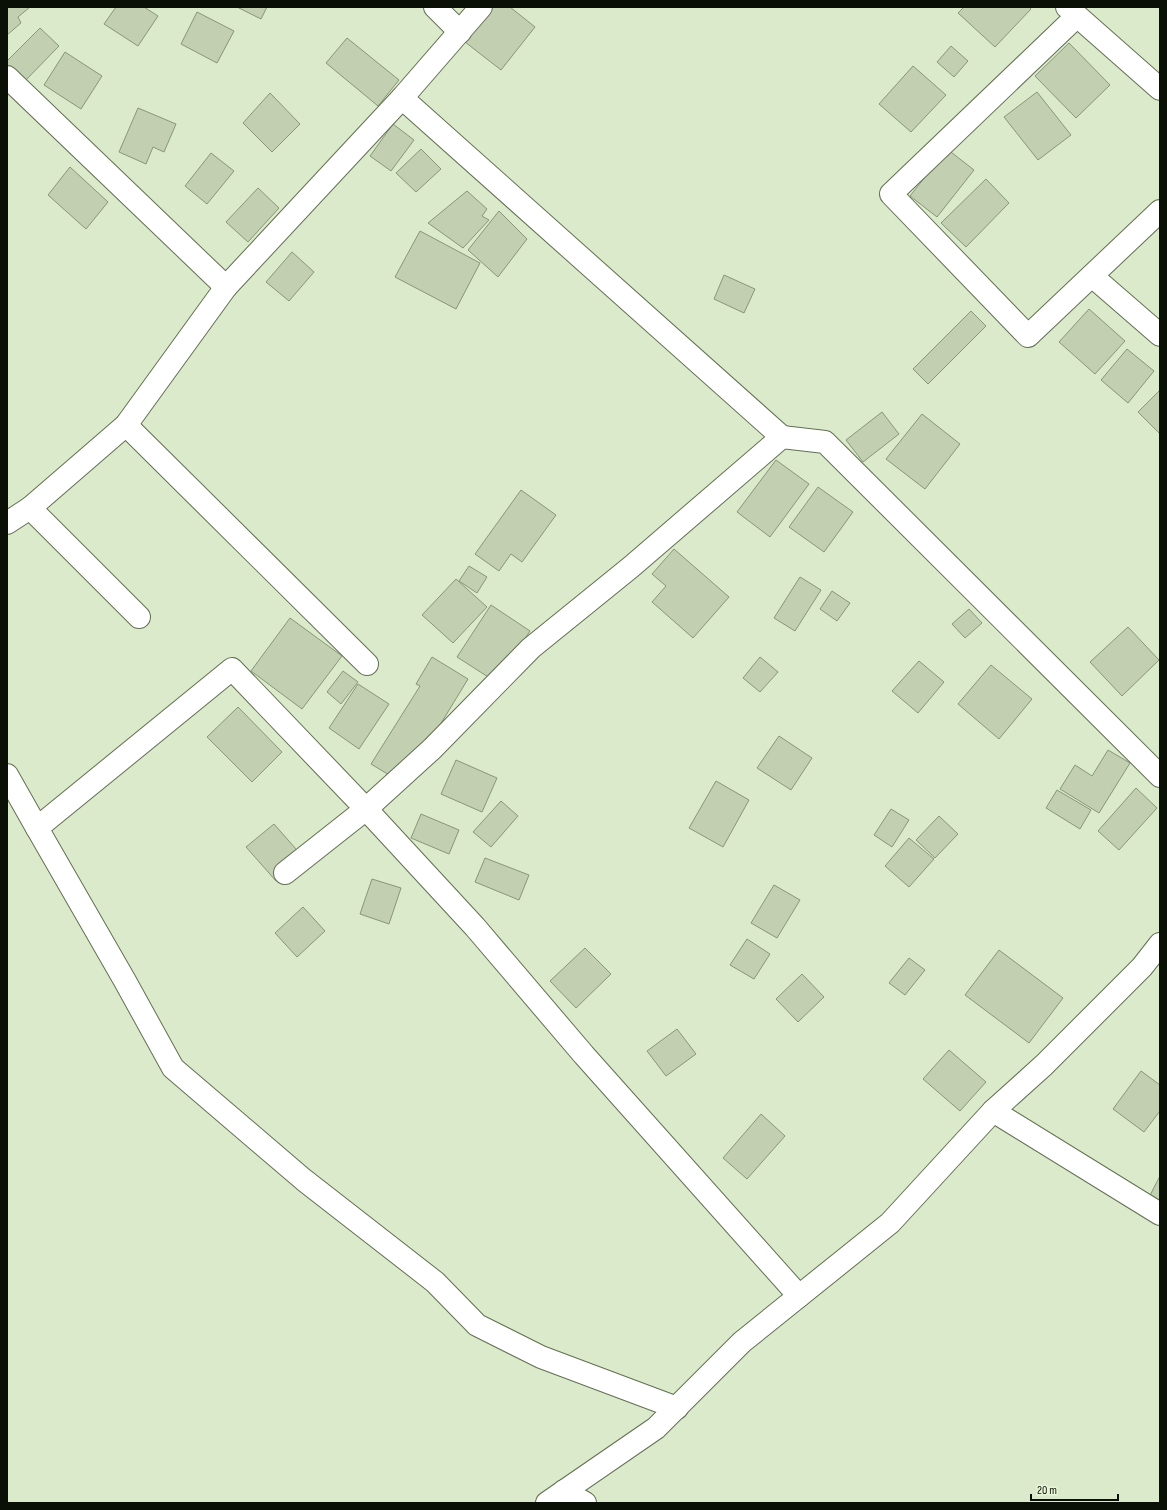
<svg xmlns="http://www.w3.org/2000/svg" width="1167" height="1510" font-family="'Sofia Sans Condensed',sans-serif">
<rect width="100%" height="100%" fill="#dbeaca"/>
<g fill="#c2d0b1" stroke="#889679">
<path d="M7 7H30L18 17 21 23 7 35Z"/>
<path d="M116 7H144L158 16 138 46 104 24Z"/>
<path d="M237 7H267L261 19Z"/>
<path d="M493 7H510L535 27 501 70 465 42Z"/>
<path d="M964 7H1029L1031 9 995 47 958 13Z"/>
<path d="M197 12 234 31 217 63 181 44Z"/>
<path d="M40 28 59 46 24 82 7 65V61Z"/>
<path d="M347 38 399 80 378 106 326 63Z"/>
<path d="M1069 43 1110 85 1076 118 1035 76Z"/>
<path d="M951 46 968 61 954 77 937 62Z"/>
<path d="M65 52 102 76 81 109 44 85Z"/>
<path d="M913 66 946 95 911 132 879 104Z"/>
<path d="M1037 92 1071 135 1038 160 1004 117Z"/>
<path d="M270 93 300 124 272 152 243 123Z"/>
<path d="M138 108 176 124 164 152 153 147 146 164 119 152Z"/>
<path d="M393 124 414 140 391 171 370 156Z"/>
<path d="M421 149 441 169 416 192 396 173Z"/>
<path d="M947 149 974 170 937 217 910 196Z"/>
<path d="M211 153 234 171 207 204 185 186Z"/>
<path d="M70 167 108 202 86 229 48 195Z"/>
<path d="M986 179 1009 203 966 247 941 223Z"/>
<path d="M258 188 279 208 248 242 226 222Z"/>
<path d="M467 191 487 209 482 216 489 220 463 248 428 223Z"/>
<path d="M499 211 527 239 498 277 468 250Z"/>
<path d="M420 231 480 263 456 309 395 277Z"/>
<path d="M292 252 314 272 289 301 266 282Z"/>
<path d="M724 275 755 289 744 313 714 299Z"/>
<path d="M1089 309 1125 341 1095 374 1059 342Z"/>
<path d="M971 311 986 326 928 384 913 369Z"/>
<path d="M1127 349 1154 371 1128 403 1101 380Z"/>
<path d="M1160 390V434L1138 412Z"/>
<path d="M882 412 899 434 863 462 846 440Z"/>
<path d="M922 414 960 444 925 489 886 459Z"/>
<path d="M776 460 809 484 770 537 737 512Z"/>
<path d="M818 487 853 512 824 552 789 527Z"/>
<path d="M521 490 556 515 522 562 511 554 499 571 475 554Z"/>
<path d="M674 549 729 597 693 638 652 602 666 586 652 574Z"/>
<path d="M469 566 487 577 477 593 459 581Z"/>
<path d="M800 577 821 590 795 631 774 618Z"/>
<path d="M456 579 487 607 453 643 422 615Z"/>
<path d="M832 591 850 603 837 621 820 609Z"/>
<path d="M491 605 530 631 496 682 457 657Z"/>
<path d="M969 609 982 623 965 638 952 624Z"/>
<path d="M290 618 342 656 302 709 251 671Z"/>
<path d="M1128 627 1159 660 1122 696 1090 662Z"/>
<path d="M432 657 468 679 404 784 371 764 420 686 416 684Z"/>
<path d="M760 657 778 672 760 692 743 678Z"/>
<path d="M919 661 944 682 918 713 892 691Z"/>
<path d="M991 665 1032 699 999 739 958 704Z"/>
<path d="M343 671 358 682 341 704 327 692Z"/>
<path d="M358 684 389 704 359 749 329 728Z"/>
<path d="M238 707 282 752 252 782 207 737Z"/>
<path d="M779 736 812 758 791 790 757 768Z"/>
<path d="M1108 750 1130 763 1099 813 1060 789 1075 765 1092 776Z"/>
<path d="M456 760 497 778 482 812 441 794Z"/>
<path d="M716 781 749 800 723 847 689 828Z"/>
<path d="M1136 788 1157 808 1119 850 1098 831Z"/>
<path d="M1057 790 1091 810 1080 829 1046 808Z"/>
<path d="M501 801 518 816 491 847 473 832Z"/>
<path d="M891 809 909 820 892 847 874 835Z"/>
<path d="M421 814 459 830 449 854 411 838Z"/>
<path d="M939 816 958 834 935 858 916 840Z"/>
<path d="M274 824 303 857 276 881 246 847Z"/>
<path d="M909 838 934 859 909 887 885 866Z"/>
<path d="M485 858 529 875 519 900 475 882Z"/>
<path d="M372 879 401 888 389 924 360 914Z"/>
<path d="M774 885 800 900 777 938 751 923Z"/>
<path d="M303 907 325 931 297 957 275 933Z"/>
<path d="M747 939 770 954 754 979 730 965Z"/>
<path d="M585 948 611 974 576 1008 550 981Z"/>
<path d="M999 950 1063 998 1029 1043 965 995Z"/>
<path d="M909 958 925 970 905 995 889 983Z"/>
<path d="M802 974 824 997 798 1022 776 999Z"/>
<path d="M677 1029 696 1054 666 1076 647 1051Z"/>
<path d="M949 1050 986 1082 960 1111 923 1079Z"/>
<path d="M1141 1071 1160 1085V1111L1144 1132 1113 1109Z"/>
<path d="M761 1114 785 1136 747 1179 723 1158Z"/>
<path d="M1160 1176V1210L1146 1203Z"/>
</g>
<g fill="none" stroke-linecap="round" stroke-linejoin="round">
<g stroke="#626f53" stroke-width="24">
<g id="minor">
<path d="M435 7 460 32"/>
<path d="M1067 7 1160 89"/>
<path d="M1077 16 891 194 1028 336 1160 211"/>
<path d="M7 77 226 287 402 98 481 7"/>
<path d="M402 98 782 437"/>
<path d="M1092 276 1160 335"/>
<path d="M126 425 367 664"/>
<path d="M30 508 139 617"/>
<path d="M7 523 30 508 126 425 226 287"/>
<path d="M7 775 37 828"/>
<path d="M285 873 366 809 232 669 37 828 125 981 173 1068 304 1180 435 1282 477 1325 541 1357 677 1408"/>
<path d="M993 1111 1160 1214"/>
<path d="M799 1296 584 1055 475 927 366 809 432 749 531 648 631 567 782 437 825 442 1160 776"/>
<path d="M564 1491 585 1503"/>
</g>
</g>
<g stroke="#626f53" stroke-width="24">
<path id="tertiary" d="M547 1503 656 1428 742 1342 890 1223 993 1111 1044 1065 1142 967 1160 944"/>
</g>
<use href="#minor" stroke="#fff" stroke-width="22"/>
<use href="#tertiary" stroke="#fff" stroke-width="22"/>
</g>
<rect width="1167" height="1510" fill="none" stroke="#0b1006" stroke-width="16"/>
<path d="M1031 1494v6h87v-6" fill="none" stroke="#0b1006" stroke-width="2"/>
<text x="1037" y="1494" font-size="12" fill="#0b1006" stroke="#e8f7d7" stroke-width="3" paint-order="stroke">20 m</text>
</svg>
